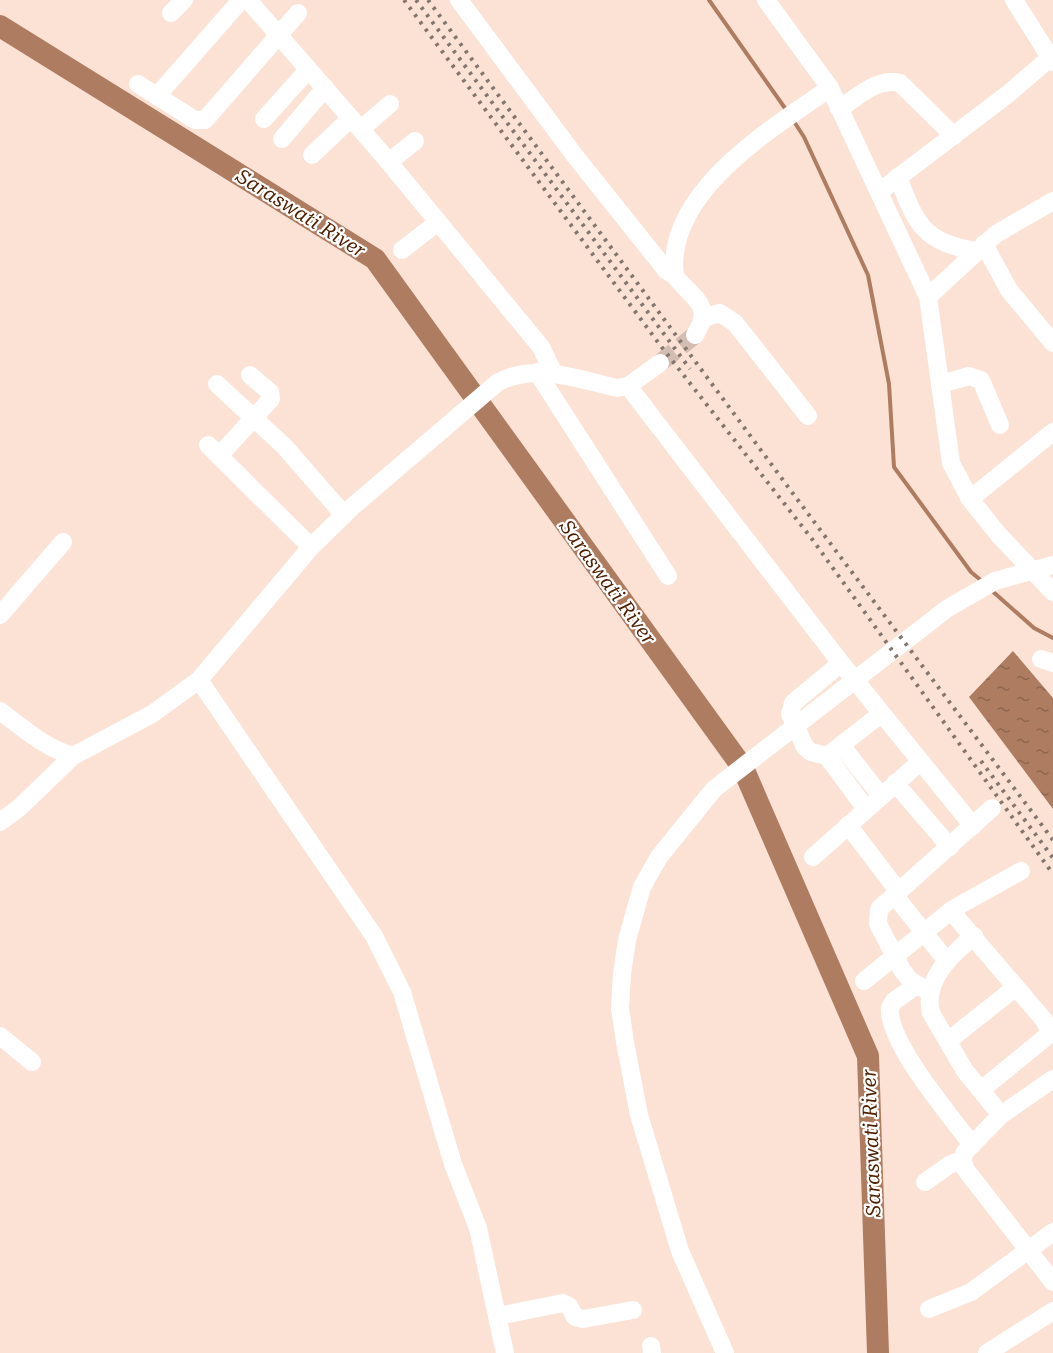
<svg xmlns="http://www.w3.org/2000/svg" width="1053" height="1353" font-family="'Roboto Serif',serif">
<defs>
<pattern id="water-ripples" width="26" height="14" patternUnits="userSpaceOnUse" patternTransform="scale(1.5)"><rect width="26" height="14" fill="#ae7c61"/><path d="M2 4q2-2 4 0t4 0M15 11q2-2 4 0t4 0" fill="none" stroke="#8e6650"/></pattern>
</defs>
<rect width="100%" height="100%" fill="#fbe2d5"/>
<path fill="url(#water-ripples)" d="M1013 651 1053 698V809L969 697Z"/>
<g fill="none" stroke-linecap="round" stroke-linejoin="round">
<g stroke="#ae7c61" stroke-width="4">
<path d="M709 0 787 111"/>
<path d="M793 120 804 137 868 275 889 384 894 467 971 572 983 582"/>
<path d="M990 589 1034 628 1053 638"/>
</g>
<path stroke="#ae7c61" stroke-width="22" d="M0 26 375 259 743 768 868 1056 878 1353"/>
<path stroke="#d3bdb2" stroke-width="18" stroke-dasharray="18 9" stroke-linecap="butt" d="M660 363 695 335"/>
<g stroke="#fff" stroke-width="18">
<path d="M248 0 383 155 541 347 554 374"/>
<path d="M459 0 575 156 666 270 675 276"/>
<path d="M766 0 830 88 928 297 951 463 970 499 998 534 1053 592"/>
<path d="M1014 0 1053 62"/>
<path d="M171 13 184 0"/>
<path d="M138 84 195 120H205L298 13"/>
<path d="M157 96 241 0"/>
<path d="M839 109C858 97 877 77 900 83L954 136"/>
<path d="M264 119 308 70"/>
<path d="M361 129 390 104"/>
<path d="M282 139 325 88"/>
<path d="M312 155 351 118"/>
<path d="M389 162 415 141"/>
<path d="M898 177C916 224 923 242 976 251"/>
<path d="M879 192 1008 94 1050 58"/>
<path d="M984 244 1009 290 1053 343"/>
<path d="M402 250 438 222"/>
<path d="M928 297 996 234 1053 201"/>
<path d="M703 318 720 313 735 323 808 416"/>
<path d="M695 335C715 304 692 299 675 276 664 193 771 129 830 88"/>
<path d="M537 372 668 576"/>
<path d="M217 384 285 447 344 515"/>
<path d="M941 384 969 376 981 380 1000 425"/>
<path d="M628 386 841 663 973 826"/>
<path d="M208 445 311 547"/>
<path d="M219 456 271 399 270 392 250 375"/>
<path d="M970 499 1053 432"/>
<path d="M0 615 63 542"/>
<path d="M1041 659 1053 663"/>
<path d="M841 663 793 703 790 714 805 747 811 752 827 756 866 809"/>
<path d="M199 680 374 936 402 992 453 1164 478 1228 505 1353"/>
<path d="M0 711C23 728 45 748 73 756L152 714 199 680 311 547 352 507 497 383C534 362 578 379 617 388L628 386 660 363"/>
<path d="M841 745 881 796"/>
<path d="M827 756 881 714"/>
<path d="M895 783 950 847"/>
<path d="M0 822 19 808 73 756"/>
<path d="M848 825 899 892"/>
<path d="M813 857 920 762"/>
<path d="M895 896 946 960"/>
<path d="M951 911 1044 1020 1049 1030 1046 1037 981 1090"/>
<path d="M974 936C951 955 923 980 931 1013L965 1071 1001 1115"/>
<path d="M864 981 953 909 1021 871"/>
<path d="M917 985 894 1001 890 1008C887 1042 951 1116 972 1145"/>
<path d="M929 992 910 980 902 970 878 924 879 909 992 808"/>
<path d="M0 1036 32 1062"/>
<path d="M948 1041 1016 987"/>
<path d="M1053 1079 1001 1115 965 1152 962 1160 966 1170 1053 1282"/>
<path d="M925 1182 949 1165 962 1160"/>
<path d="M929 1309 971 1292 1053 1232"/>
<path d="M498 1316 563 1303 569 1306 575 1317 583 1319 633 1310"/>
<path d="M651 1346 652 1353"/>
<path d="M725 1353 680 1251 639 1115 625 1042 620 1008 622 974 627 940 642 887 659 857 714 789 948 608 995 581 1053 565"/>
<path d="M987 1353 1053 1311"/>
</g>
<g stroke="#84756d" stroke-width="4" stroke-dasharray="3 6" stroke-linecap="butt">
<path d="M404 0 660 345 812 539 1053 874"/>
<path d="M416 0 690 369"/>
<path d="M428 0 797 499 1053 840"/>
<path d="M981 761 1053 858"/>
</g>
</g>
<g text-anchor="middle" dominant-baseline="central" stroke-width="4.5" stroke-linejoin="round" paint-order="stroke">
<g font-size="20" font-style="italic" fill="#4f1f00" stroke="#fff">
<text transform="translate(301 213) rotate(32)">Saraswati River</text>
<text transform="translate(608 582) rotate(54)">Saraswati River</text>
<text transform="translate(871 1143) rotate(-92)">Saraswati River</text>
</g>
</g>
</svg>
